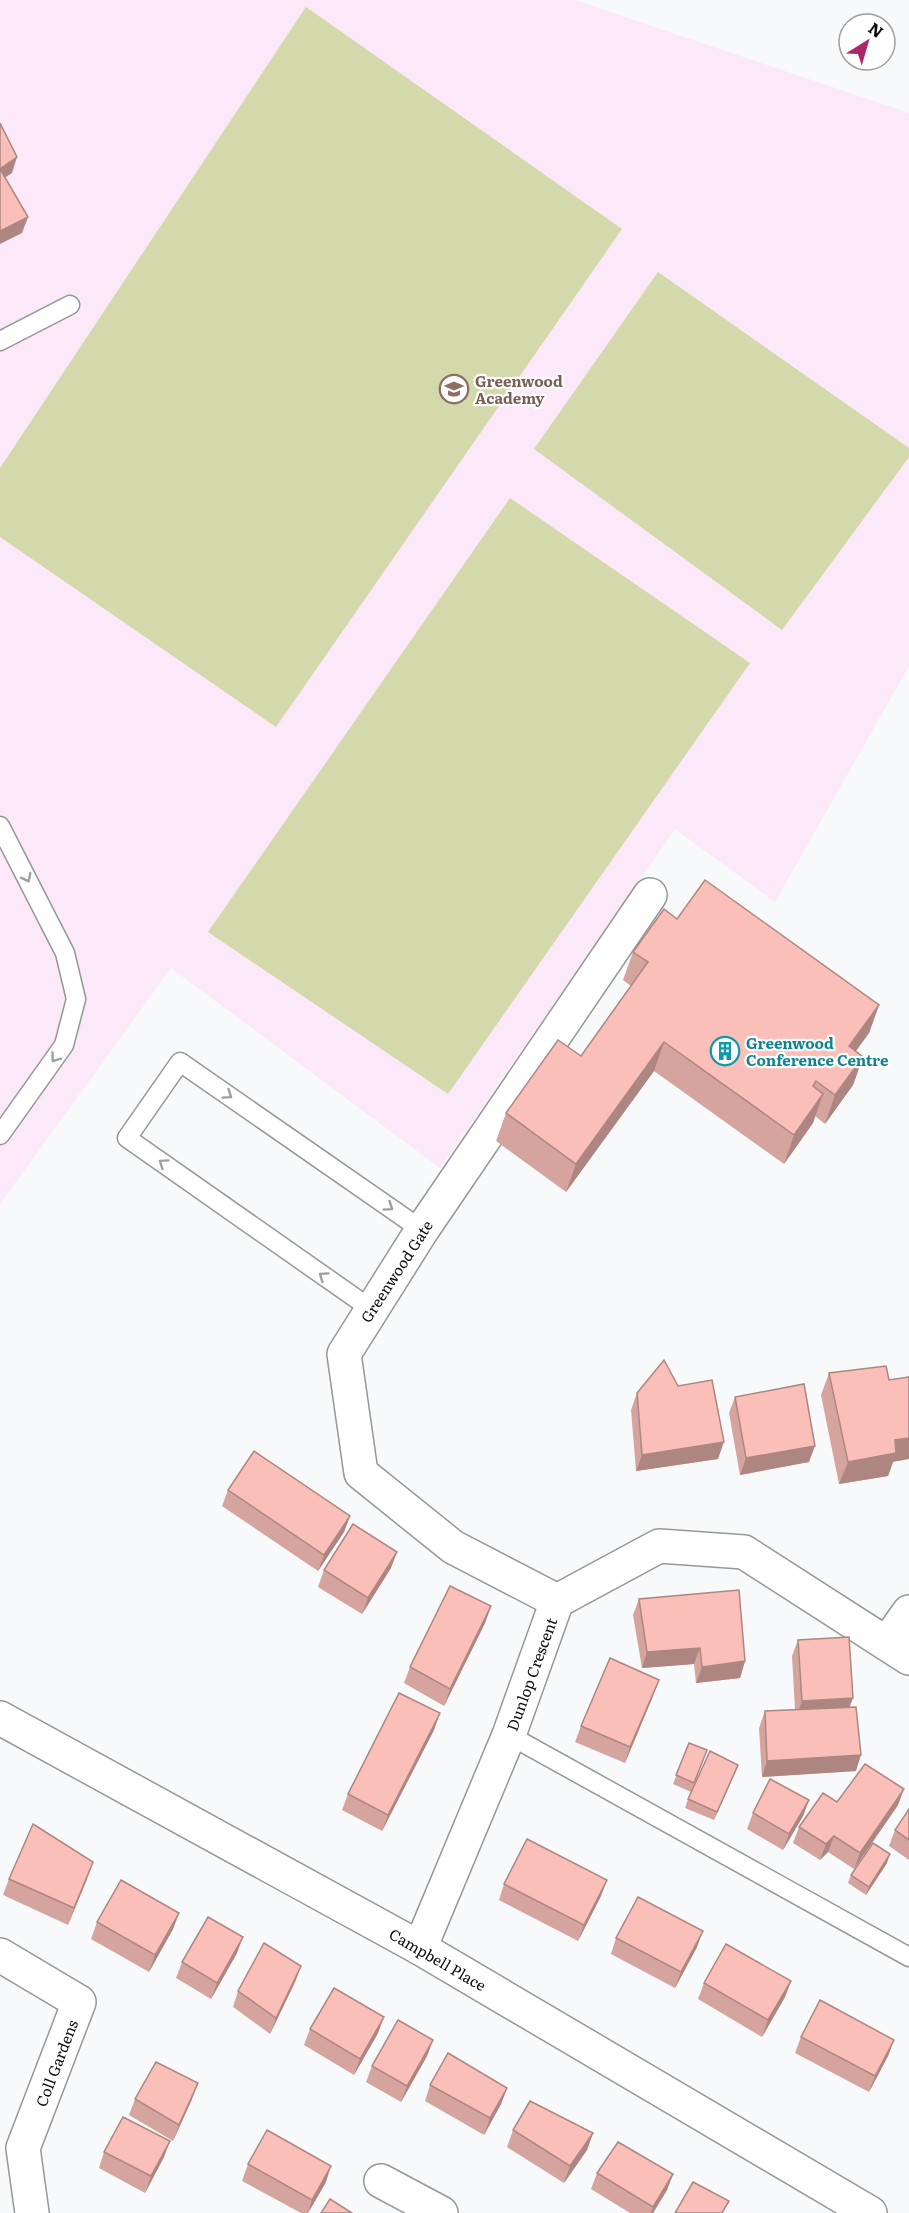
<svg xmlns="http://www.w3.org/2000/svg" width="909" height="2213" font-family="Literata,serif">
<rect width="100%" height="100%" fill="#f8f9fa"/>
<path fill="#fbe8f8" d="M0 0H575L909 113V666L775 902 675 829 440 1168 171 968 0 1204Z"/>
<g fill="#d3d9ab">
<path d="M306 7 622 229 276 727 0 537V468Z"/>
<path d="M658 272 909 448V457L782 630 534 449Z"/>
<path d="M510 498 750 663 448 1094 208 932Z"/>
</g>
<g fill="none" stroke-linecap="round" stroke-linejoin="round">
<g stroke="#969797" stroke-width="21">
<g id="service">
<path d="M0 341 70 305"/>
<path d="M0 826 65 953 76 999 64 1045 0 1135"/>
<path d="M371 1309 127 1138 180 1062 422 1230"/>
<path d="M509 1735 909 1957"/>
</g>
</g>
<g stroke="#969797" stroke-width="36">
<g id="minor">
<path d="M557 1601 453 1547 361 1473 344 1354 422 1230 650 895"/>
<path d="M887 1643 909 1612"/>
<path d="M420 1948 509 1735 557 1601 659 1546 744 1552 909 1658"/>
<path d="M0 1955 79 2002 23 2148 32 2213"/>
<path d="M381 2181 441 2213"/>
</g>
</g>
<g stroke="#969797" stroke-width="36">
<path id="secondary" d="M0 1718 420 1948 870 2213"/>
</g>
<use href="#service" stroke="#fff" stroke-width="18"/>
<use href="#minor" stroke="#fff" stroke-width="33"/>
<use href="#secondary" stroke="#fff" stroke-width="33"/>
</g>
<g fill="#d6a49e">
<path d="M677 919 879 1005 869 1033 856 1051 863 1057 853 1085 825 1124 815 1116 813 1123 784 1164 654 1071 566 1192 496 1141 506 1113 581 1056 631 986 623 980 633 952Z"/>
<path d="M829 1373 893 1462 888 1476 839 1484 821 1395Z"/>
<path d="M637 1393 718 1459 636 1471 631 1410Z"/>
<path d="M735 1397 809 1462 740 1475 729 1413Z"/>
<path d="M228 1490 350 1516 344 1532 318 1571 222 1506Z"/>
<path d="M391 1568 362 1614 318 1587 324 1570Z"/>
<path d="M639 1599 745 1661 740 1678 696 1683 694 1664 642 1668 633 1615Z"/>
<path d="M491 1606 485 1623 444 1706 404 1683 410 1667Z"/>
<path d="M798 1640 850 1707 856 1771 762 1777 759 1728 765 1711 795 1710 792 1656Z"/>
<path d="M653 1696 625 1763 575 1742 581 1726Z"/>
<path d="M434 1730 382 1831 342 1810 348 1794Z"/>
<path d="M689 1743 707 1750 691 1792 673 1784Z"/>
<path d="M738 1765 714 1820 685 1808 688 1799Z"/>
<path d="M809 1800 803 1816 783 1850 747 1829 753 1813Z"/>
<path d="M837 1802 898 1805 854 1869 828 1852 820 1860 793 1843 799 1827Z"/>
<path d="M909 1809V1860L889 1846 895 1830Z"/>
<path d="M887 1863 866 1895 848 1883 851 1875Z"/>
<path d="M9 1879H87L68 1925 3 1895Z"/>
<path d="M504 1884 601 1896 578 1941 499 1900Z"/>
<path d="M179 1913 173 1929 149 1972 91 1939 97 1922Z"/>
<path d="M616 1938 697 1947 675 1988 611 1954Z"/>
<path d="M237 1953 211 1999 176 1978 182 1962Z"/>
<path d="M301 1966 295 1982 270 2034 233 2007 238 1991Z"/>
<path d="M791 1981 785 1997 762 2037 698 1999 704 1983Z"/>
<path d="M310 2029 378 2033 354 2075 304 2045Z"/>
<path d="M801 2037 894 2040 888 2056 869 2092 795 2053Z"/>
<path d="M433 2040 427 2056 401 2102 366 2082 372 2066Z"/>
<path d="M430 2085 507 2088 501 2104 484 2135 425 2101Z"/>
<path d="M135 2099H192L173 2141 129 2115Z"/>
<path d="M513 2130 593 2133 587 2150 564 2183 507 2147Z"/>
<path d="M104 2152 164 2157 145 2193 99 2168Z"/>
<path d="M248 2164 326 2182 308 2213H301L242 2181Z"/>
<path d="M597 2173 673 2174 667 2190 653 2213H630L591 2189Z"/>
</g>
<g fill="#ae8681">
<path d="M17 157 12 173 0 181V169Z"/>
<path d="M28 217 22 233 0 244V231Z"/>
<path d="M879 1005 869 1033 839 1074 849 1046Z"/>
<path d="M664 1042 654 1071 566 1192 576 1164Z"/>
<path d="M863 1057 853 1085 825 1124 835 1095Z"/>
<path d="M823 1094 813 1123 784 1164 794 1135Z"/>
<path d="M909 1438V1459L893 1462 888 1476 839 1484 848 1462 895 1440Z"/>
<path d="M724 1442 718 1459 636 1471 642 1455Z"/>
<path d="M815 1446 809 1462 740 1475 746 1458Z"/>
<path d="M350 1516 344 1532 318 1571 324 1555Z"/>
<path d="M397 1552 391 1568 362 1614 368 1598Z"/>
<path d="M491 1606 485 1623 444 1706 450 1689Z"/>
<path d="M700 1648 694 1664 642 1668 647 1652Z"/>
<path d="M745 1661 740 1678 696 1683 702 1667Z"/>
<path d="M659 1680 653 1696 625 1763 630 1747Z"/>
<path d="M853 1698 847 1714 796 1717 802 1701Z"/>
<path d="M440 1713 434 1730 382 1831 388 1815Z"/>
<path d="M861 1755 856 1771 762 1777 767 1761Z"/>
<path d="M738 1765 735 1773 714 1820 717 1812Z"/>
<path d="M904 1789 898 1805 854 1869 860 1853Z"/>
<path d="M809 1800 803 1816 783 1850 789 1834Z"/>
<path d="M834 1836 828 1852 820 1860 826 1844Z"/>
<path d="M890 1854 887 1863 866 1895 869 1887Z"/>
<path d="M93 1862 87 1879 68 1925 74 1908Z"/>
<path d="M607 1880 601 1896 578 1941 584 1925Z"/>
<path d="M179 1913 173 1929 149 1972 155 1955Z"/>
<path d="M703 1931 697 1947 675 1988 681 1972Z"/>
<path d="M243 1937 237 1953 211 1999 217 1983Z"/>
<path d="M301 1966 295 1982 270 2034 276 2018Z"/>
<path d="M791 1981 785 1997 762 2037 768 2020Z"/>
<path d="M384 2017 378 2033 354 2075 360 2059Z"/>
<path d="M433 2040 427 2056 401 2102 407 2086Z"/>
<path d="M894 2040 888 2056 869 2092 875 2076Z"/>
<path d="M198 2083 192 2099 173 2141 179 2125Z"/>
<path d="M507 2088 501 2104 484 2135 490 2118Z"/>
<path d="M593 2133 587 2150 564 2183 570 2166Z"/>
<path d="M170 2141 164 2157 145 2193 151 2176Z"/>
<path d="M331 2166 326 2182 308 2213 312 2200Z"/>
<path d="M673 2174 667 2190 653 2213H651L653 2207Z"/>
</g>
<g fill="#f9bfb8" stroke="#ae8681" stroke-width="1.5">
<path d="M0 123 17 157 0 169 28 217 0 231Z"/>
<path d="M705 880 879 1005 849 1046 863 1057 835 1095 816 1081 813 1086 823 1094 794 1135 664 1042 576 1164 506 1113 558 1040 581 1056 648 962 633 952 664 909 677 919Z"/>
<path d="M664 1360 678 1386 712 1380 724 1442 642 1455 637 1393Z"/>
<path d="M886 1366 889 1380 909 1377V1438L895 1440 896 1453 848 1462 829 1373Z"/>
<path d="M804 1384 815 1446 746 1458 735 1397Z"/>
<path d="M254 1451 350 1516 324 1555 228 1490Z"/>
<path d="M353 1524 397 1552 368 1598 324 1570Z"/>
<path d="M450 1586 491 1606 450 1689 410 1667Z"/>
<path d="M739 1590 745 1661 702 1667 700 1648 647 1652 639 1599Z"/>
<path d="M849 1637 853 1698 802 1701 798 1640Z"/>
<path d="M610 1658 659 1680 630 1747 581 1726Z"/>
<path d="M399 1693 440 1713 388 1815 348 1794Z"/>
<path d="M856 1707 861 1755 767 1761 765 1711Z"/>
<path d="M689 1743 707 1750 694 1783 676 1775Z"/>
<path d="M710 1751 738 1765 717 1812 688 1799Z"/>
<path d="M865 1764 904 1789 860 1853 834 1836 826 1844 799 1827 823 1793 837 1802Z"/>
<path d="M770 1779 809 1800 789 1834 753 1813Z"/>
<path d="M909 1809V1840L895 1830Z"/>
<path d="M33 1824 93 1862 74 1908 9 1879Z"/>
<path d="M527 1839 607 1880 584 1925 504 1884Z"/>
<path d="M873 1843 890 1854 869 1887 851 1875Z"/>
<path d="M121 1880 179 1913 155 1955 97 1922Z"/>
<path d="M638 1897 703 1931 681 1972 616 1938Z"/>
<path d="M208 1917 243 1937 217 1983 182 1962Z"/>
<path d="M264 1943 301 1966 276 2018 238 1991Z"/>
<path d="M726 1944 791 1981 768 2020 704 1983Z"/>
<path d="M334 1988 384 2017 360 2059 310 2029Z"/>
<path d="M820 2000 894 2040 875 2076 801 2037Z"/>
<path d="M398 2020 433 2040 407 2086 372 2066Z"/>
<path d="M448 2053 507 2088 490 2118 430 2085Z"/>
<path d="M156 2062 198 2083 179 2125 135 2099Z"/>
<path d="M530 2101 593 2133 570 2166 513 2130Z"/>
<path d="M123 2117 170 2141 151 2176 104 2152Z"/>
<path d="M267 2130 331 2166 312 2200 248 2164Z"/>
<path d="M618 2142 673 2174 653 2207 597 2173Z"/>
<path d="M693 2182 729 2201 722 2213H675Z"/>
<path d="M330 2199 352 2213H321Z"/>
</g>
<defs><path id="oneway-chevron" d="M-2-3.5L2.5 0L-2 3.5" fill="none" stroke-width="1.6" stroke-linecap="round" stroke-linejoin="round" transform="scale(1.5)"/></defs>
<g stroke="#9d9e9e">
<use href="#oneway-chevron" transform="translate(27 878) rotate(63)"/>
<use href="#oneway-chevron" transform="translate(55 1058) rotate(126)"/>
<use href="#oneway-chevron" transform="translate(228 1095) rotate(35)"/>
<use href="#oneway-chevron" transform="translate(163 1163) rotate(-145)"/>
<use href="#oneway-chevron" transform="translate(389 1207) rotate(35)"/>
<use href="#oneway-chevron" transform="translate(323 1276) rotate(-145)"/>
</g>
<defs>
<g id="school-ring" transform="scale(1.5)"><circle r="9.5" fill="#fff" stroke="#8d6e63" stroke-width="1.5"/><path d="M0-5L7-2L0 1L-7-2ZM-4 1L0 2.5L4 1V4Q0 6-4 4Z" fill="#8d6e63"/></g>
<g id="building-ring" transform="scale(1.5)"><circle r="9.5" fill="#fff" stroke="#0f9aa8" stroke-width="1.5"/><path d="M-4-6H4V6H1V3H-1V6H-4ZM-2.5-4.3h1.7v1.8h-1.7ZM.8-4.3h1.7v1.8H.8ZM-2.5-1h1.7V.8h-1.7ZM.8-1h1.7V.8H.8Z" fill="#0f9aa8"/></g>
</defs>
<g fill-rule="evenodd">
<use href="#school-ring" x="454" y="389"/>
<use href="#building-ring" x="725" y="1051"/>
</g>
<g text-anchor="middle" dominant-baseline="central" stroke-width="4.5" stroke-linejoin="round" paint-order="stroke">
<g font-size="15" font-weight="bold" fill="#785e54" stroke="#fff" text-anchor="start">
<text x="475" y="380">Greenwood<tspan x="475" dy="17">Academy</tspan></text>
</g>
<g font-size="15" font-weight="bold" fill="#0d838f" stroke="#fff" text-anchor="start">
<text x="746" y="1042">Greenwood<tspan x="746" dy="17">Conference Centre</tspan></text>
</g>
<g font-size="15" fill="#0b0c0c" stroke="#fff">
<text transform="translate(396 1271) rotate(-57)">Greenwood Gate</text>
<text transform="translate(531 1674) rotate(-70)">Dunlop Crescent</text>
<text transform="translate(438 1959) rotate(30)">Campbell Place</text>
<text transform="translate(56 2063) rotate(-69)">Coll Gardens</text>
</g>
</g>
<g transform="translate(867 42) rotate(37)"><circle r="28" fill="#ffffff" stroke="#9d9e9e" stroke-width="1.5"/>
<path d="M0-4.5L10 22L0 15L-10 22Z" fill="#ae266a"/>
<text y="-9" font-size="16" font-weight="bold" text-anchor="middle" fill="#0b0c0c">N</text>
</g>
</svg>
